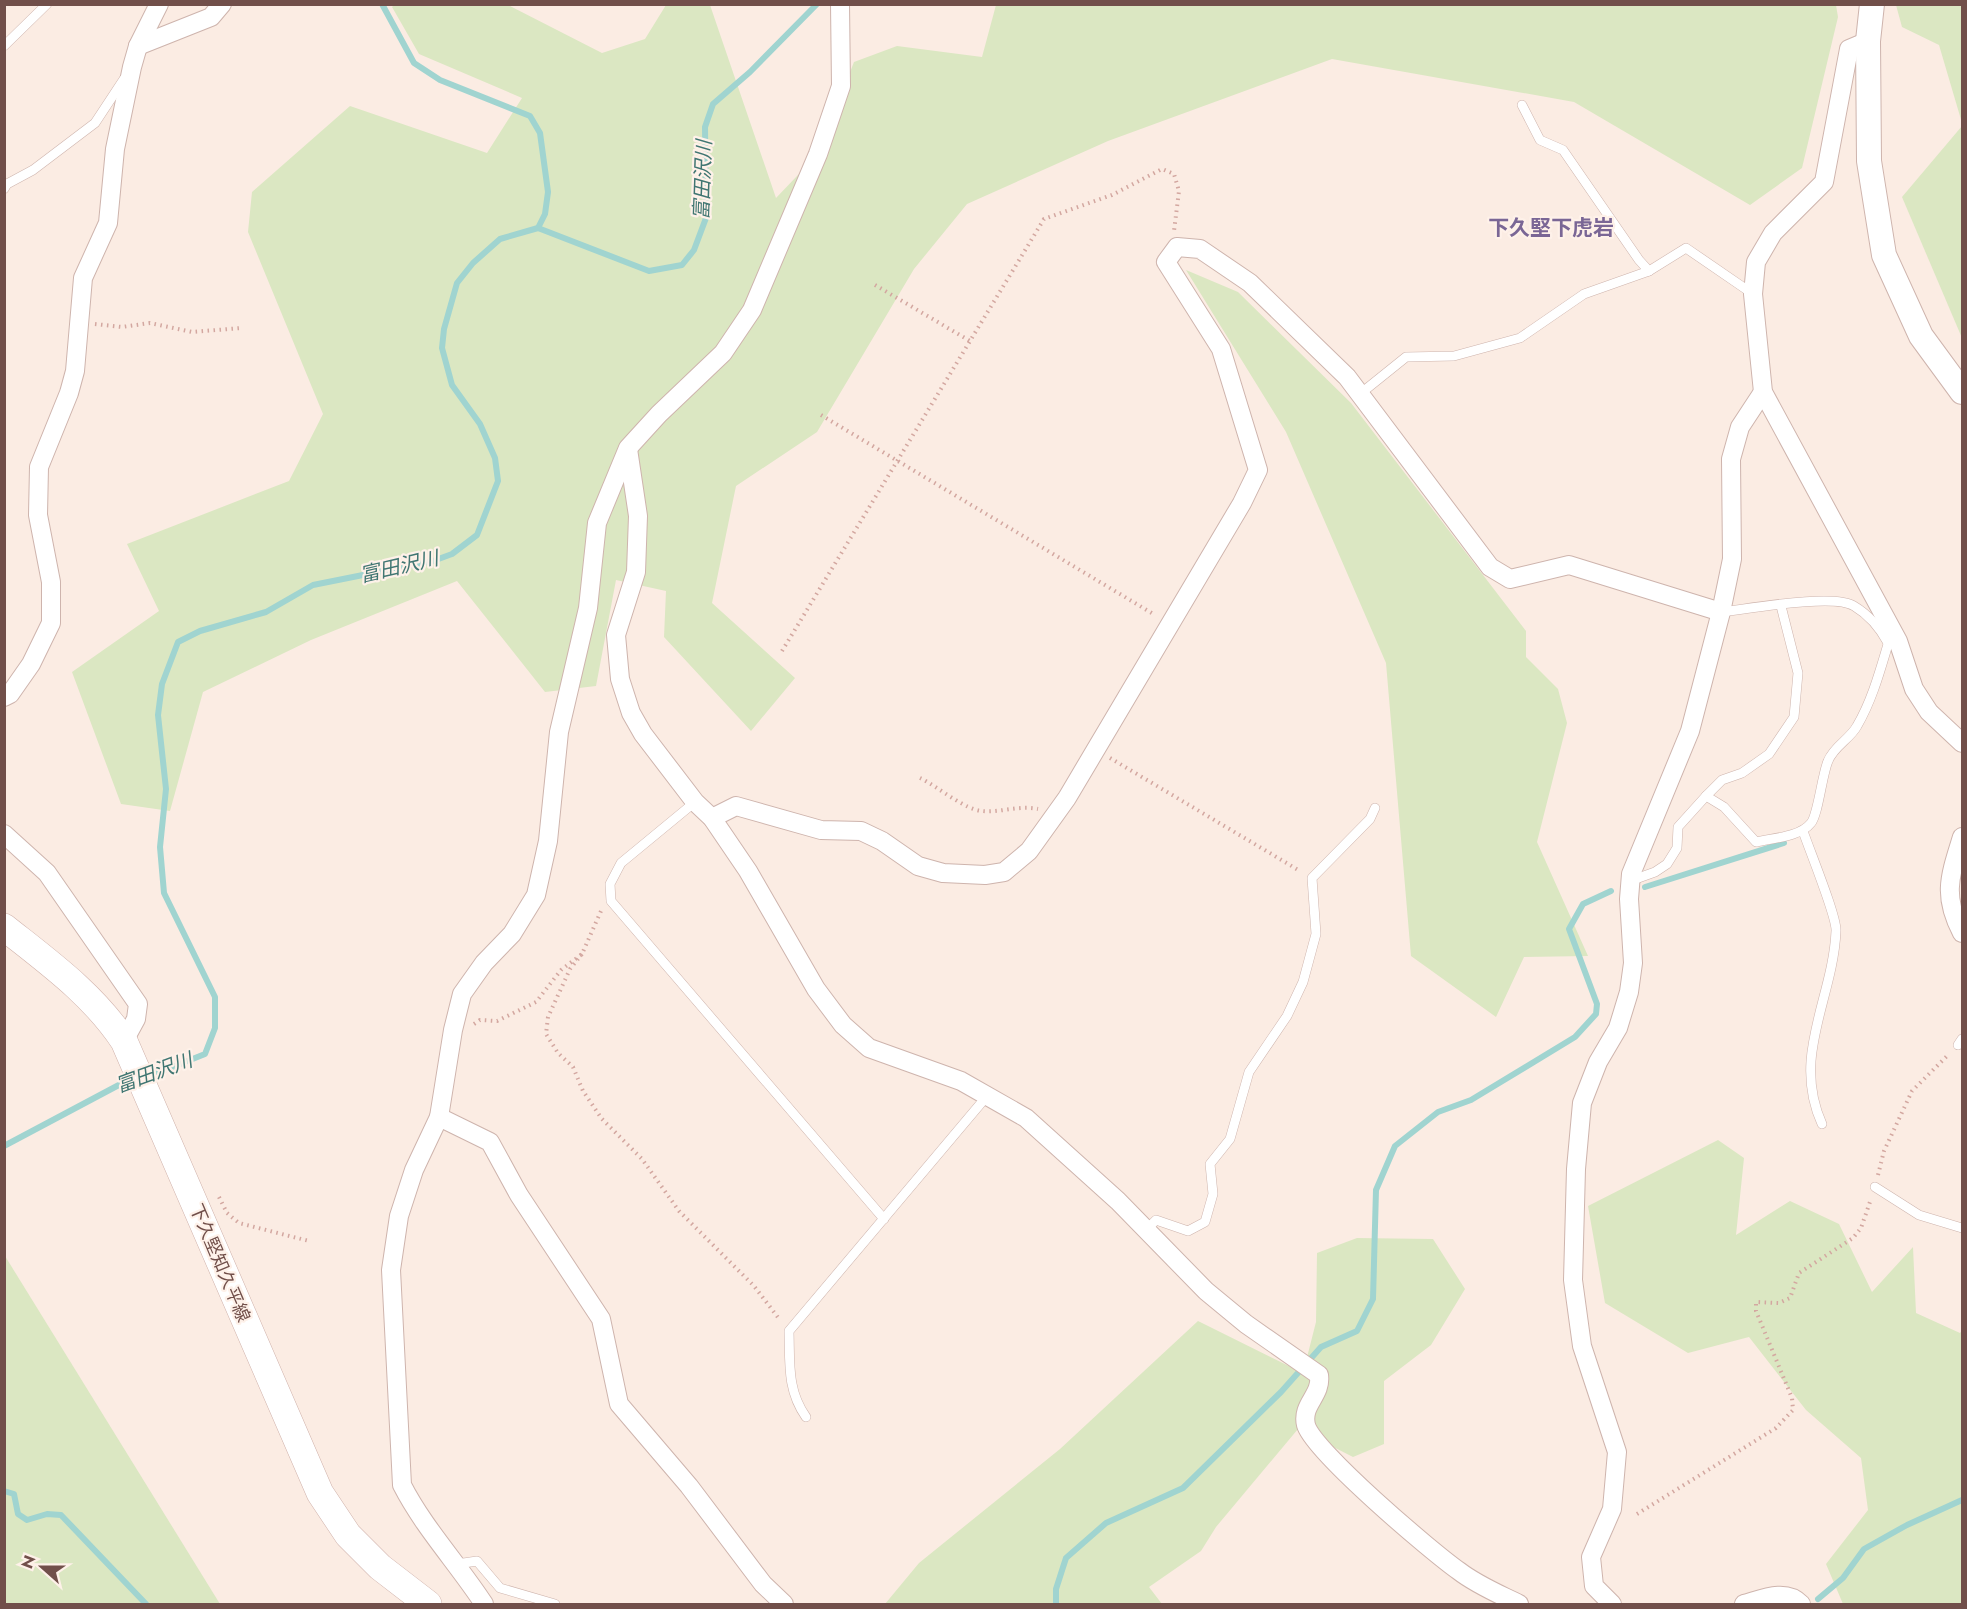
<svg xmlns="http://www.w3.org/2000/svg" width="1967" height="1609" font-family="Jost,'Noto Sans JP',sans-serif">
<rect width="100%" height="100%" fill="#fbece3"/>
<g fill="#dbe7c2">
<path d="M394 5H508L602 53 645 39 666 5H710L776 198 818 154 854 62 897 46 982 57 996 5H1836L1838 17 1802 168 1750 205 1574 102 1332 59 1108 141 967 204 914 269 817 432 736 486 712 603 795 678 751 731 664 637 666 591 616 580 596 686 545 692 457 581 311 640 203 692 170 811 121 804 72 672 159 611 127 544 289 481 323 414 248 232 252 192 350 106 487 153 522 98 419 54 392 7Z"/>
<path d="M1896 5H1962V123L1939 45 1902 27Z"/>
<path d="M1962 126V338L1902 197Z"/>
<path d="M1186 270 1238 292 1351 403 1526 631V657L1558 689 1567 723 1537 842 1588 956 1524 957 1496 1017 1411 956 1386 663 1286 432Z"/>
<path d="M1718 1140 1744 1158 1736 1235 1790 1201 1839 1224 1872 1292 1913 1247 1916 1313 1960 1333 1962 1330V1604H1843L1826 1564 1868 1510 1861 1458 1806 1410 1749 1337 1688 1353 1605 1303 1588 1206Z"/>
<path d="M1357 1238 1433 1239 1465 1289 1431 1345 1384 1381V1444L1353 1457 1298 1429 1216 1527 1201 1551 1149 1587 1162 1604H885L919 1563 1060 1449 1198 1321 1303 1373 1316 1322 1317 1253Z"/>
<path d="M5 1256 220 1604H5Z"/>
</g>
<g fill="none" stroke-linecap="round" stroke-linejoin="round">
<g stroke="#a0d4d0" stroke-width="6">
<path d="M382 4 414 63 440 80 530 116 540 133 548 192 545 214 538 228"/>
<path d="M1645 887 1784 843"/>
<path d="M145 1075 170 1068 205 1054 215 1028V997L164 893 160 847 166 789 158 715 162 684 178 642 200 631 266 612 313 585 433 561 452 554 477 535 498 481 495 458 480 424 452 385 442 348 444 329 457 283 473 263 500 239 538 228 649 271 682 265 694 250 706 218 705 127 713 104 750 72 817 4"/>
<path d="M4 1146 132 1078"/>
<path d="M4 1491 14 1494 18 1514 27 1520 47 1514 61 1515 146 1604"/>
<path d="M1818 1599 1843 1578 1864 1549 1907 1525 1962 1500"/>
<path d="M1056 1604V1589L1066 1558 1106 1523 1183 1488 1281 1392 1321 1347 1357 1331 1373 1299 1376 1190 1395 1146 1438 1112 1471 1100 1575 1037 1596 1014 1597 1004 1569 929 1583 904 1611 891"/>
</g>
<g stroke="#ceb4ad" stroke-width="10">
<g id="service">
<path d="M4 46 47 4"/>
<path d="M1522 105 1540 140 1563 150 1639 260 1649 271 1686 248 1753 294"/>
<path d="M4 189 7 184 33 170 95 123 124 79"/>
<path d="M1360 394 1406 357 1454 356 1520 338 1584 294 1649 271"/>
<path d="M1721 612C1748 609 1834 593 1854 606 1869 615 1880 628 1888 643"/>
<path d="M1706 796 1722 780 1742 773 1769 754 1794 717 1798 673 1781 606"/>
<path d="M695 802 621 863 610 884 611 901 884 1219"/>
<path d="M1803 831C1809 849 1837 917 1836 931 1833 999 1791 1056 1822 1124"/>
<path d="M1630 881 1655 872 1667 864 1677 848 1678 827 1706 796 1724 807 1756 842C1773 838 1800 837 1811 823 1818 815 1822 775 1828 761 1834 746 1850 739 1857 726 1874 697 1882 663 1892 631"/>
<path d="M1958 1045 1962 1039"/>
<path d="M1875 1187 1919 1215 1962 1228"/>
<path d="M1146 1230 1156 1220 1188 1231 1205 1222 1213 1194 1210 1164 1230 1139 1249 1072 1287 1016 1303 982 1316 934 1312 878 1370 819 1375 808"/>
<path d="M806 1417C787 1390 790 1364 789 1331L987 1096"/>
<path d="M457 1564 477 1561 500 1588 555 1604"/>
</g>
</g>
<g stroke="#ceb4ad" stroke-width="20">
<g id="minor">
<path d="M1868 41 1849 49 1824 182 1773 233 1756 262 1753 294 1763 392 1898 641 1914 689 1929 712 1962 743"/>
<path d="M138 46 211 17 222 4"/>
<path d="M628 449 638 516 636 572 616 635 620 679 631 713 643 734 695 802 712 818 748 871 816 989 843 1025 869 1048 961 1081 1026 1118 1118 1201 1206 1291 1246 1324 1319 1375C1322 1396 1301 1404 1306 1425 1313 1451 1432 1552 1459 1571 1477 1585 1499 1594 1519 1604"/>
<path d="M4 697 10 694 31 664 51 623V582L38 515 39 467 69 393 75 371 83 278 108 223 115 149 132 67 138 46 159 4"/>
<path d="M712 818 736 806 821 830 861 831 882 841 918 866 943 873 985 875 1004 872 1029 851 1067 798 1242 503 1258 470 1221 349 1166 262 1177 247 1200 249 1250 283 1347 377 1490 567 1510 579 1569 565 1721 612"/>
<path d="M4 834 47 873 138 1004 136 1019 124 1041"/>
<path d="M1962 837C1950 876 1942 895 1962 933"/>
<path d="M439 1117 490 1142 519 1195 601 1319 619 1404 689 1486 763 1584 784 1604"/>
<path d="M484 1604C458 1564 424 1528 402 1485L391 1270 399 1216 414 1170 439 1117 453 1030 462 994 484 963 512 934 536 895 548 841 559 732 588 608 597 523 628 448 659 414 723 353 752 310 818 154 841 86 840 4"/>
<path d="M1612 1604 1594 1586 1591 1557 1612 1509 1617 1452 1582 1346 1573 1280 1576 1169 1582 1103 1598 1062 1618 1028 1629 992 1633 963 1629 899 1631 874 1690 731 1721 612 1732 559 1731 459 1740 427 1763 392"/>
<path d="M1744 1604C1762 1599 1786 1588 1801 1604"/>
</g>
</g>
<g stroke="#ceb4ad" stroke-width="26">
<path id="tertiary" d="M1872 4 1868 41 1869 161 1884 255 1921 336 1962 392"/>
</g>
<g stroke="#d0b2ab" stroke-width="28">
<path id="secondary" d="M4 927C48 962 93 994 124 1041L320 1493 348 1535 380 1567 428 1604"/>
</g>
<g stroke="#d3a7a0" stroke-width="4" stroke-dasharray="1.5 4.5" stroke-linecap="butt">
<path d="M875 285 970 341"/>
<path d="M95 324 122 327 150 323 192 332 241 328"/>
<path d="M821 415 1155 615"/>
<path d="M782 651 1044 219 1112 195 1162 169 1174 174 1179 191 1174 231"/>
<path d="M1110 758 1300 871"/>
<path d="M920 778C937 786 965 810 982 811 1000 813 1018 805 1038 809"/>
<path d="M582 954 570 969 548 1017 546 1034 558 1053 573 1067 583 1091 602 1119 642 1159 679 1211 754 1286 780 1320"/>
<path d="M474 1024 480 1020 497 1021 536 1002 561 970 582 954 601 911"/>
<path d="M1878 1175 1884 1151 1912 1091 1949 1054"/>
<path d="M219 1197 227 1213 239 1223 309 1241"/>
<path d="M1637 1514 1776 1428 1793 1410 1792 1398 1756 1311V1302L1779 1303 1790 1298 1799 1273 1853 1238 1861 1228 1871 1199"/>
</g>
<use href="#service" stroke="#fff" stroke-width="9"/>
<use href="#minor" stroke="#fff" stroke-width="18"/>
<use href="#tertiary" stroke="#fff" stroke-width="24"/>
<use href="#secondary" stroke="#fff" stroke-width="27"/>
</g>
<g text-anchor="middle" dominant-baseline="central" stroke-width="4.5" stroke-linejoin="round" paint-order="stroke">
<g font-size="18" fill="#714f4a" stroke="#fef1e9">
<text transform="translate(220 1263) rotate(67)">下久堅知久平線</text>
</g>
<g font-size="20" font-style="italic" fill="#407672" stroke="#fef1e9">
<text transform="translate(703 180) rotate(-88)">富田沢川</text>
<text transform="translate(399 567) rotate(-13)">富田沢川</text>
<text transform="translate(154 1073) rotate(-20)">富田沢川</text>
</g>
<g font-size="21" font-weight="bold" fill="#7a6695" stroke="#fef1e9">
<text x="1551" y="228">下久堅下虎岩</text>
</g>
</g>
<rect width="1967" height="1609" fill="none" stroke="#714f4a" stroke-width="12"/>
<g transform="translate(42 1567) rotate(291)" stroke="#fef1e9" stroke-width="4.5" paint-order="stroke">
<path d="M0-4.5L10 22L0 15L-10 22Z" fill="#714f4a"/>
<text y="-9" font-size="16" font-weight="bold" text-anchor="middle" fill="#714f4a">N</text>
</g>
</svg>
